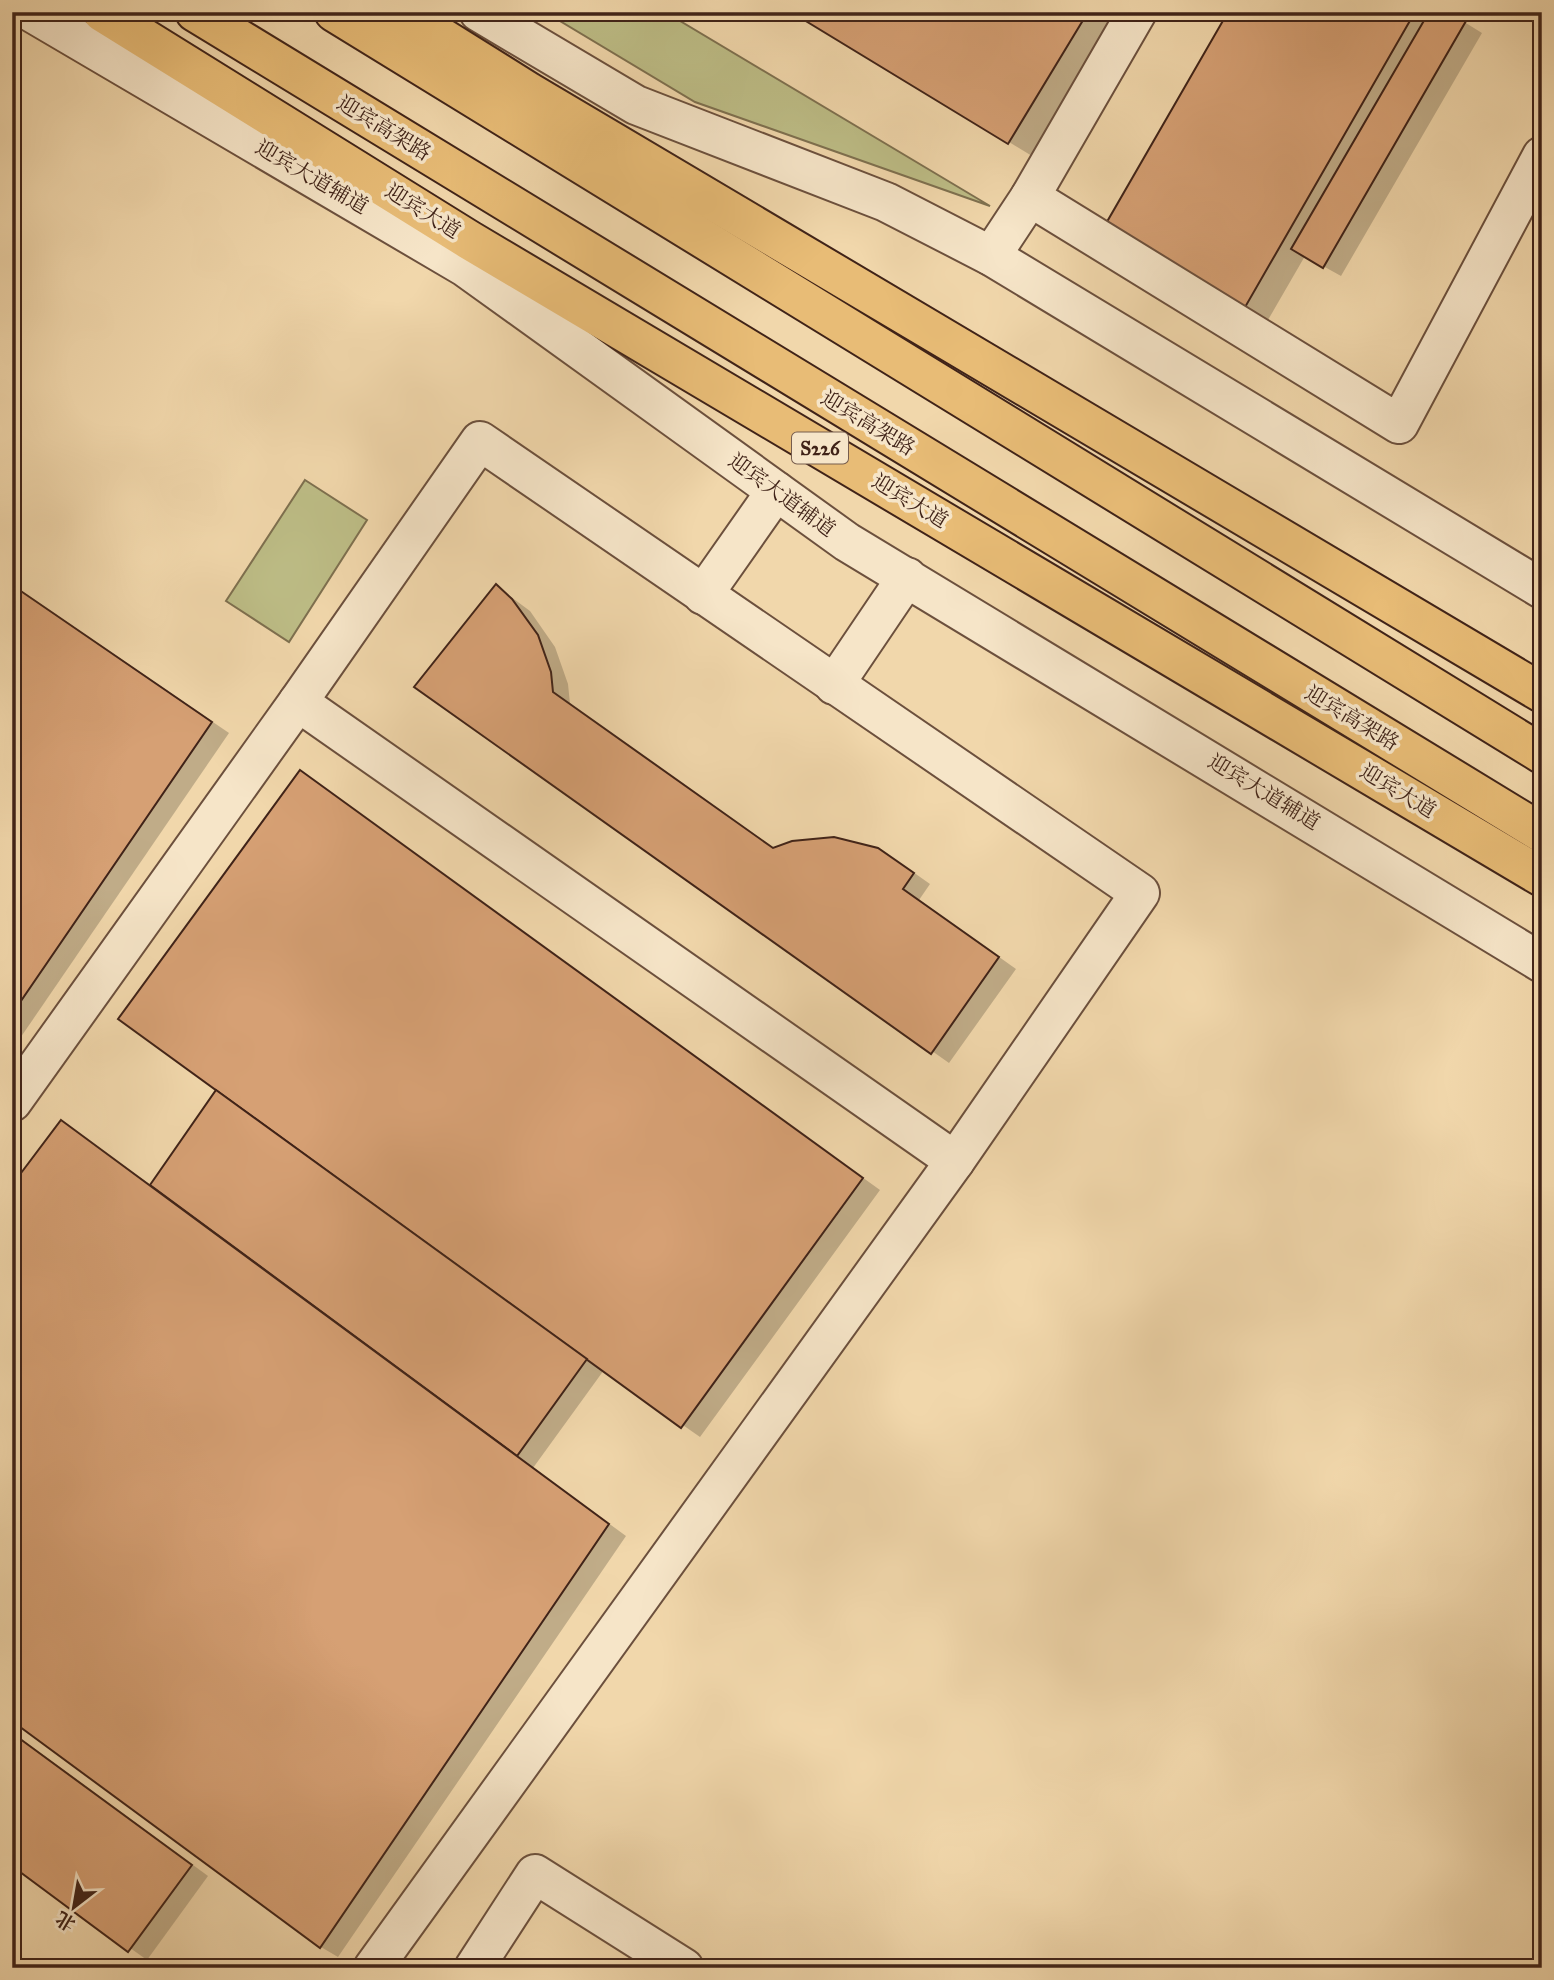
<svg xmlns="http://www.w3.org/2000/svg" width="1554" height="1980" font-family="'IM FELL Great Primer','Noto Serif SC',serif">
<rect width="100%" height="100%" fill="#f1d7ab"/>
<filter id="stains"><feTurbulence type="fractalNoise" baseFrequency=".00286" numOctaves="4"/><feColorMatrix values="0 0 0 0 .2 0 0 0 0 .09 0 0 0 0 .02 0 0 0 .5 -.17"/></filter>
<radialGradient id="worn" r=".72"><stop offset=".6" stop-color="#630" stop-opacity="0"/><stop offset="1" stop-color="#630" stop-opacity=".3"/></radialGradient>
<g fill="#bdbd86" stroke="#7e704f" stroke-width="2">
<path d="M545 12H665L990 206 695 102Z"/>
<path d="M305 480 367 520 289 642 226 601Z"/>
</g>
<g fill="#0003">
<path d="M795 12H1119L1032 156Z"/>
<path d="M1230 12H1448L1482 33 1341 276 1305 256 1268 320 1106 227Z"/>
<path d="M12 585 229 733 12 1050Z"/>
<path d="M496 586 530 611 555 647 568 684 570 704 775 849H877L896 860 930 884 919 900 1016 969 949 1063 417 687Z"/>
<path d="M300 772 880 1190 700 1437 604 1370 533 1468 626 1536 338 1957 321 1947 61 1122 151 1185 219 1090Z"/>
<path d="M12 1732 208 1876 147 1960 12 1864Z"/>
</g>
<g fill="#d6a074" stroke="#402318" stroke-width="2">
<path d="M791 12H1088L1008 144Z"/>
<path d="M1228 12H1415L1244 309 1104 227Z"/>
<path d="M1429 12H1451L1466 21 1323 268 1291 249Z"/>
<path d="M496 584 512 599 538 635 551 672 553 692 773 848 792 841 834 837 878 848 914 873 903 889 999 957 931 1054 414 687Z"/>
<path d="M12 585 212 722 12 1014Z"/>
<path d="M300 770 863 1178 681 1428 118 1019Z"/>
<path d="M216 1090 587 1359 517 1456 150 1185Z"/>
<path d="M61 1120 609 1524 320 1948 12 1721V1185Z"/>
<path d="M12 1733 192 1865 128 1952 12 1866Z"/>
</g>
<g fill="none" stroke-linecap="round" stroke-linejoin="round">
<g stroke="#6c503d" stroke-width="42">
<g id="minor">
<path d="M31 12 465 267 847 542 1542 963"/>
<path d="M479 12 636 105 886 202 991 256 1542 589"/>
<path d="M1030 197 1399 424 1542 156"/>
<path d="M991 256 1030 197 1137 12"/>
<path d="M703 595 776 491"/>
<path d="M834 685 907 577"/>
<path d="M298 702 955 1161"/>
<path d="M12 1102 298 702 480 441 1140 893 955 1161 373 1968"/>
<path d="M474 1968 535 1874 684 1968"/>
</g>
</g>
<g stroke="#402318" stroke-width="42">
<g id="major">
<path d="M102 12 469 240 1542 877"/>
<path d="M401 12 529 92 1542 693"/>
</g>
</g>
<g stroke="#402318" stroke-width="42">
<g id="highway">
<path d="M195 12 1542 833"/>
<path d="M334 12 1542 754"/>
</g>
</g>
<use href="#minor" stroke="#f6e5c8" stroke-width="38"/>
<use href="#major" stroke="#e8bc76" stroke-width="38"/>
<use href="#highway" stroke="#e8bc76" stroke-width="38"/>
</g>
<g text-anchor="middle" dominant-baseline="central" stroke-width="7" stroke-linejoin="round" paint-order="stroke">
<rect fill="#f6e5c8" stroke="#775d4d" stroke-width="2" x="792" y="432.5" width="56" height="31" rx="5"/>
<g font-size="19" font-weight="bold" fill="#402318">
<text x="820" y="448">S226</text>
</g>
<g font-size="21" fill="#402318" stroke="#f6e5c8">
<text transform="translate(384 128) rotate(31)">迎宾高架路</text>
<text transform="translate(312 177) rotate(30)">迎宾大道辅道</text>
<text transform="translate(423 211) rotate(32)">迎宾大道</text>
<text transform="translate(868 423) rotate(31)">迎宾高架路</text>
<text transform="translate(782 495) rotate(36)">迎宾大道辅道</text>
<text transform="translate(910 501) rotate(31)">迎宾大道</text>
<text transform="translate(1352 718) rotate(31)">迎宾高架路</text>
<text transform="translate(1398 791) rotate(31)">迎宾大道</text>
<text transform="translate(1264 792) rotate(31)">迎宾大道辅道</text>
</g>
</g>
<rect width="1554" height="1980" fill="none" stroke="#f1d7ab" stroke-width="42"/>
<rect x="14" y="14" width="1526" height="1952" fill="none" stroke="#402318" stroke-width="3.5"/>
<rect x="21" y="21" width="1512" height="1938" fill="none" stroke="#402318" stroke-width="2"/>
<g transform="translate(74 1907) rotate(211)" stroke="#f6e5c8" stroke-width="5" paint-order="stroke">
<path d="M0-5L12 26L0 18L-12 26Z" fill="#402318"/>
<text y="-10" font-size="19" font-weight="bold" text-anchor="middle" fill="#402318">北</text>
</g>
<rect width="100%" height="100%" filter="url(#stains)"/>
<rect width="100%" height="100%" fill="url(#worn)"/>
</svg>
